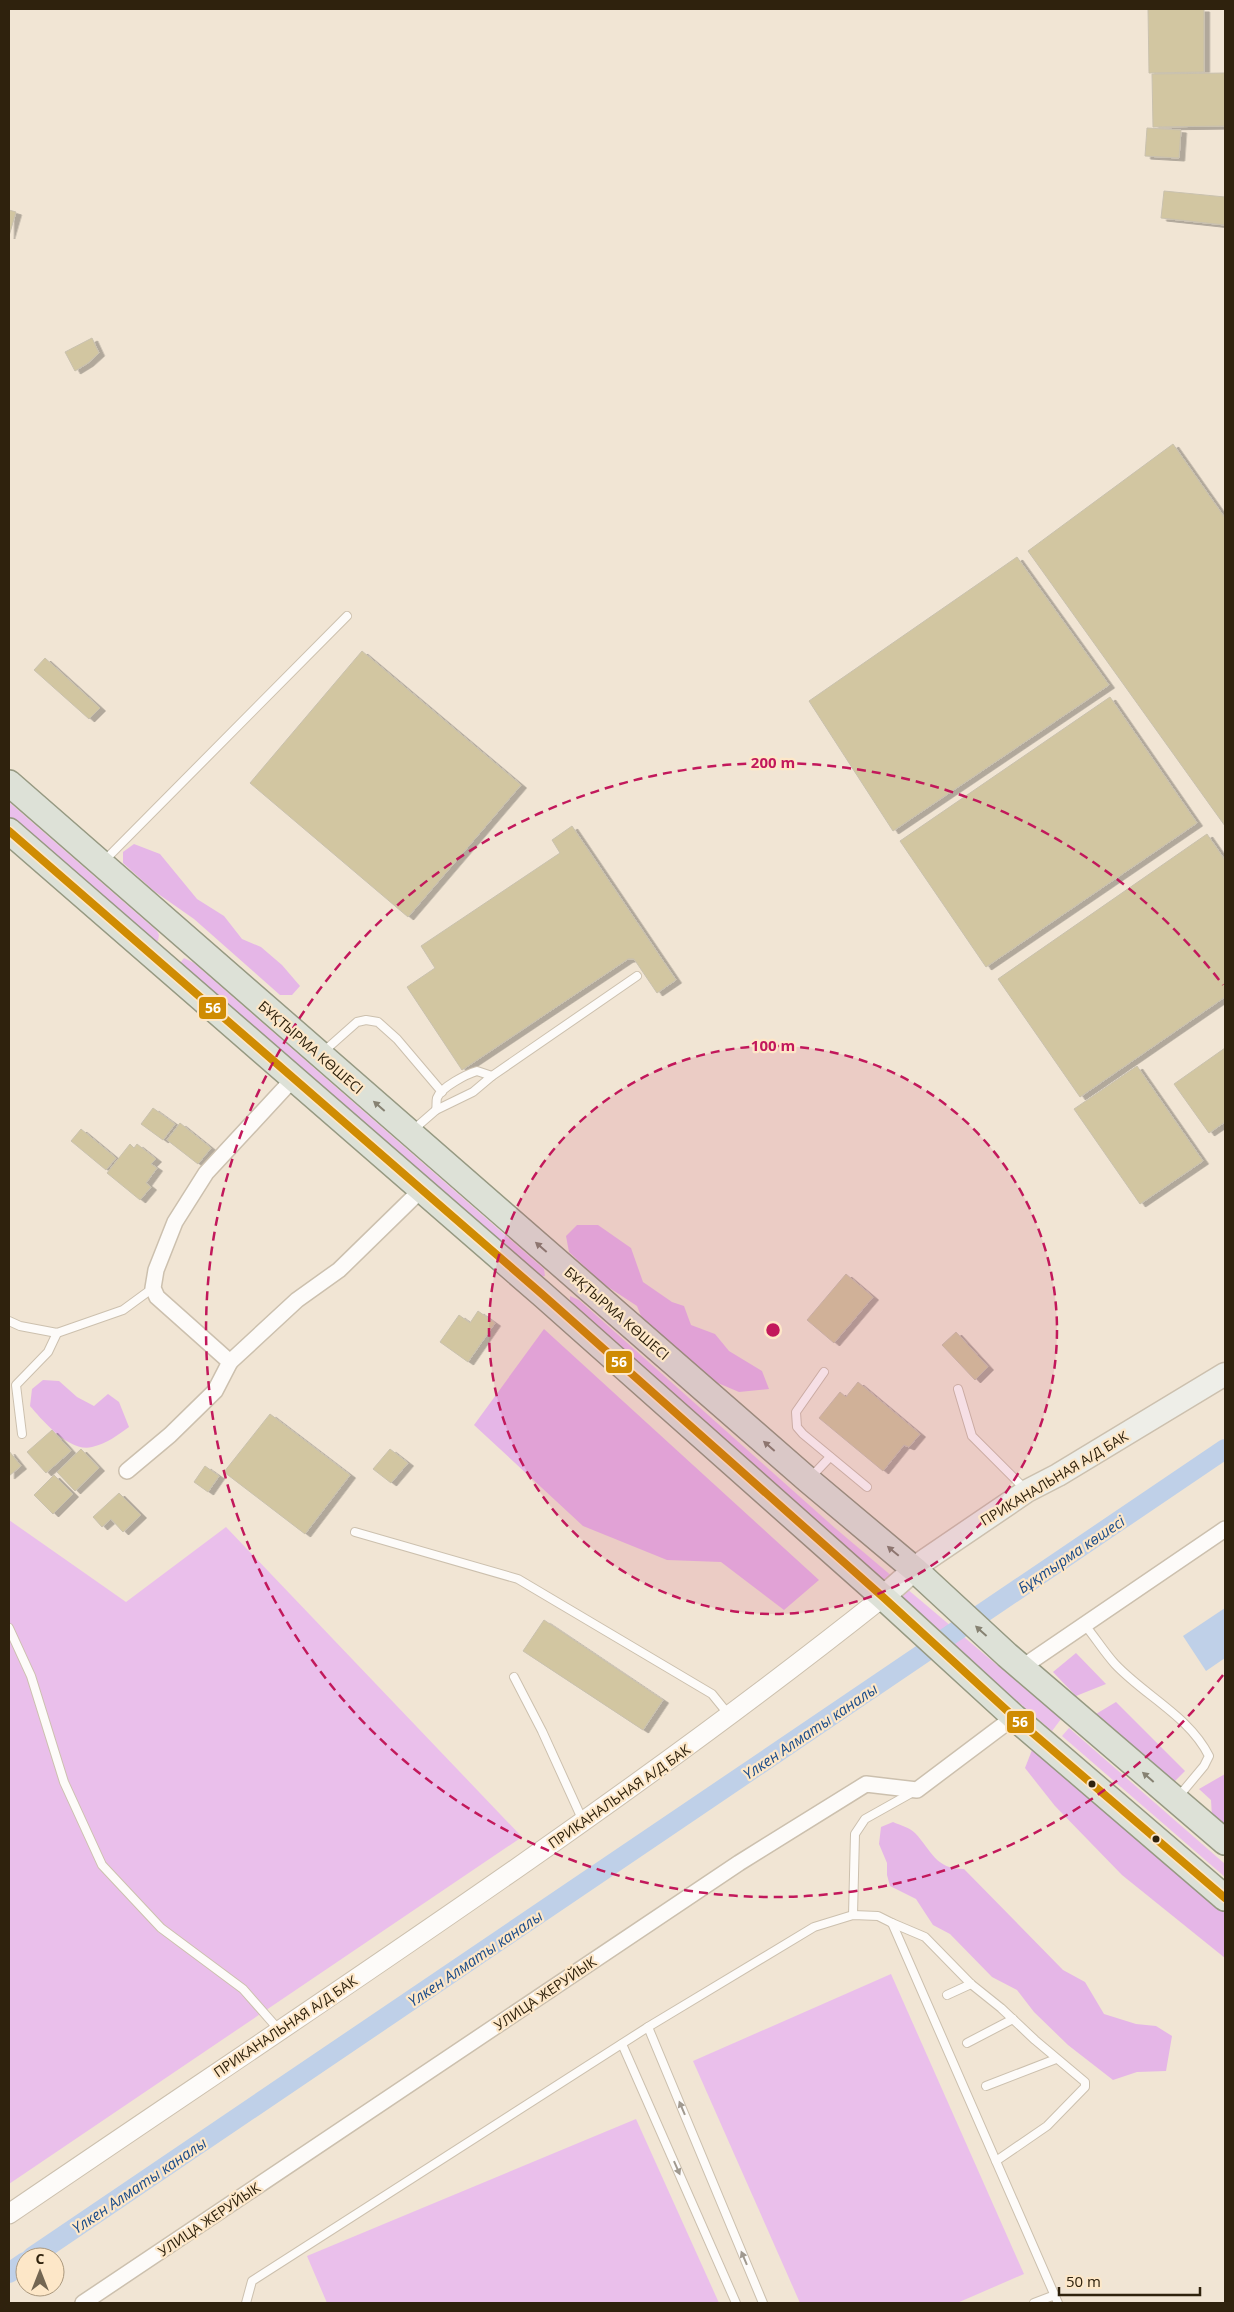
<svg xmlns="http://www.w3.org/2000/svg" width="1234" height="2312" font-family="'Open Sans',sans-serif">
<defs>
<filter id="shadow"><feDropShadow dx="5.5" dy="3" stdDeviation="0" flood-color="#0004"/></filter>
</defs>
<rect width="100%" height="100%" fill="#f1e5d4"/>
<g fill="#eabfeb">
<path d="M9 802 157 931 159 935 158 941 148 940 9 818Z"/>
<path d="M184 958 194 963 544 1269 545 1276 539 1277 180 963Z"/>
<path d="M570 1296 579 1300 835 1528 1061 1719 1052 1731 825 1536 570 1303Z"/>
<path d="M9 1520 126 1602 226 1527 522 1837 9 2184Z"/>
<path d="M1069 1728 1225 1864V1877L1062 1736Z"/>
<path d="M891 1974 1024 2274 957 2303H800L693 2061Z"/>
<path d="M636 2119 719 2303H327L307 2256Z"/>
</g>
<g fill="#e5b6e7">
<path d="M134 844 160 854 197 899 224 916 242 939 261 947 282 965 300 986 292 995H280L194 919 154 891 123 863V852Z"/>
<path d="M577 1225H598L631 1248 643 1282 672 1302 684 1306 691 1325 715 1334 729 1351 762 1371 769 1389 739 1392 706 1378 684 1355 643 1321 637 1306 602 1283 569 1252 566 1236Z"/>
<path d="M544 1329 819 1580 784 1610 721 1562 667 1560 583 1526 474 1425Z"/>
<path d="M43 1380 59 1381 77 1397 94 1406 108 1394 119 1402 129 1427C118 1435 106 1444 92 1447 70 1453 42 1420 30 1406L32 1389Z"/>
<path d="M1076 1653 1106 1684 1076 1696 1053 1672Z"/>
<path d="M1116 1702 1185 1771 1170 1786 1096 1714Z"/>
<path d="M1032 1750 1051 1755 1225 1905V1958L1122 1875 1055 1806 1025 1768Z"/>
<path d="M1225 1774V1830L1212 1817 1211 1800 1199 1789Z"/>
<path d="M893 1822C900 1825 910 1828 915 1833 932 1851 935 1869 964 1869L1063 1970 1085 1982 1104 2014 1136 2024 1156 2026 1172 2036 1166 2071 1137 2072 1113 2080 1068 2045 1034 2012 1017 1990 992 1977 950 1934 933 1925 916 1899 890 1886 887 1875V1863L879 1844 881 1827Z"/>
</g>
<path fill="#bfd0e8" d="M1225 1608V1658L1206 1671 1183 1636Z"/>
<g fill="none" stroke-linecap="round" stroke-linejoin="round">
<g stroke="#bfd0e8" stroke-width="20">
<path d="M32 2257 1225 1449"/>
<path d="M9 2273 25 2262"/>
</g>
</g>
<g fill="#d2c6a1" stroke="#c9c1ae" filter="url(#shadow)">
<path d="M1148 9H1204V72L1149 73Z"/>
<path d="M1225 73V126L1153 127 1152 74Z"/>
<path d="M1147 128 1181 130 1179 158 1145 156Z"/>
<path d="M1164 191 1225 197V225L1161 218Z"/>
<path d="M9 210 16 212 9 236Z"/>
<path d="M92 338 99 353 88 363 75 371 65 352Z"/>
<path d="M1173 444 1225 518V826L1028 551Z"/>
<path d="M1017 557 1109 685 893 831 809 701Z"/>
<path d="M362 651 521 785 408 917 250 783Z"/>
<path d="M45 658 100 708 89 719 34 670Z"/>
<path d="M1110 697 1197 823 986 967 900 841Z"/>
<path d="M572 826 676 980 657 993 634 959H628L462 1070 407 987 435 968 421 946 560 853 552 840Z"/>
<path d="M1207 834 1225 860V997L1080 1097 998 979Z"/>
<path d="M1225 1048V1122L1209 1133 1174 1084Z"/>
<path d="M1137 1066 1203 1161 1140 1204 1074 1109Z"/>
<path d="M153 1108 175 1124 163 1140 141 1124Z"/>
<path d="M180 1123 211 1148 198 1164 167 1140Z"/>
<path d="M81 1129 116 1158 106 1170 71 1141Z"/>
<path d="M130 1144 134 1148 137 1144 156 1159 151 1164 157 1168 146 1183 151 1187 140 1200 107 1173Z"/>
<path d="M846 1274 873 1297 834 1343 807 1320Z"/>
<path d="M478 1311 495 1323 468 1362 440 1342 459 1315 470 1323Z"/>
<path d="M956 1332 988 1367 975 1380 942 1345Z"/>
<path d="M858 1382 920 1434 909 1447 904 1445 883 1471 819 1418 840 1392 846 1397Z"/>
<path d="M270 1414 350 1475 305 1534 224 1472Z"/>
<path d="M52 1430 71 1451 46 1473 27 1452Z"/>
<path d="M81 1449 99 1468 75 1491 57 1472Z"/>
<path d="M390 1449 408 1463 391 1483 373 1469Z"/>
<path d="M9 1451 21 1466 9 1476Z"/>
<path d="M205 1466 219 1476 208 1492 194 1482Z"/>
<path d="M54 1475 73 1494 53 1514 34 1495Z"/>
<path d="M119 1493 141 1515 123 1532 111 1519 102 1527 93 1517Z"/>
<path d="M544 1620 663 1700 643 1730 523 1651Z"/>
</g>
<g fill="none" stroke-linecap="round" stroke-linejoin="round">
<g stroke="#ccc0ae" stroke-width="10">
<g id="service">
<path d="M104 861 347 616"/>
<path d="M322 1053 357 1022 366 1020 378 1022 397 1039 442 1092"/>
<path d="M436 1110C437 1107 436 1102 437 1098 441 1087 467 1074 477 1071L492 1076"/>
<path d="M413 1130 436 1110 473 1092 492 1076 637 976"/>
<path d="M9 1321 20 1326 57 1333 123 1310 153 1288"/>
<path d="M824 1372 796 1412 797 1427 803 1434 867 1487"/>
<path d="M958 1389 972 1436 1026 1490"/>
<path d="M22 1434 16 1385 48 1352 57 1333"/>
<path d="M811 1477 830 1457"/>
<path d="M355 1532 518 1579 712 1694 729 1715"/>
<path d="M1084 1624C1095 1637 1104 1652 1115 1664 1145 1696 1189 1716 1209 1756L1204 1766 1179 1796"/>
<path d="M9 1628 31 1676 64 1782 102 1865 161 1928 243 1989 279 2030"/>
<path d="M514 1677 542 1731 583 1821"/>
<path d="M853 1915 855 1834 865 1819 915 1791"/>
<path d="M892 1923 925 1937 971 1984 1001 2008 1035 2040 1085 2082V2087L1047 2126 996 2161"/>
<path d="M947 1995 971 1984"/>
<path d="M648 2027 763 2303"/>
<path d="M967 2043 1013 2019"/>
<path d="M622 2044 736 2303"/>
<path d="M986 2086 1056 2059"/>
<path d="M246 2303 252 2281 648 2027 814 1927 853 1915 878 1916 892 1923 1058 2303"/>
<path d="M1034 2303 1055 2295"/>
</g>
</g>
<g stroke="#ccc0ae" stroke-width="18">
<g id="minor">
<path d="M230 1362 297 1300 339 1270 421 1190"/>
<path d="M127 1471 170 1435 215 1391 230 1362 157 1297 153 1288 156 1270 175 1222 206 1173 294 1078"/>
<path d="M1021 1668 1225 1529"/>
<path d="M83 2303 739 1863 866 1784 917 1790 1014 1717"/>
</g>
</g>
<g stroke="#ccc0ae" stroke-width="21">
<path id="tertiary" d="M9 2214C303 2013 604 1819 883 1597"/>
</g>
<g stroke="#ccc0ae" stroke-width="25">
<path id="secondary" d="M883 1597 924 1561 1027 1491 1058 1475 1225 1374"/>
</g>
<g stroke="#969982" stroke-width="28">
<g id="primary">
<path d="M9 783 808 1480 914 1569 1007 1655 1225 1842"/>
<path d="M9 831 543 1295 883 1597 1014 1717 1225 1898"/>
</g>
</g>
<use href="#service" stroke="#fdfbf9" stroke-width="8"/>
<use href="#minor" stroke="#fdfbf9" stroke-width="15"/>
<use href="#tertiary" stroke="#fdfbf9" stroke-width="19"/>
<use href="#secondary" stroke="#eeeee8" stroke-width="22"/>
<use href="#primary" stroke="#dde1d7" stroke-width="25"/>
<g stroke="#fde7c8" stroke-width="11">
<path id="bus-1" d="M9 831 543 1295 883 1597 1014 1717 1225 1898"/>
</g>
<use href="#bus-1" stroke="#cf8c03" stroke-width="8"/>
</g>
<defs><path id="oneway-solid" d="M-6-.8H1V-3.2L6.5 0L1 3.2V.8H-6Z" transform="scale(1.25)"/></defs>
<g fill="#868272">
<use href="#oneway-solid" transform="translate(379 1106) rotate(-139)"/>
<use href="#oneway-solid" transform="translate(541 1247) rotate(-139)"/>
<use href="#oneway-solid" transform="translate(769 1446) rotate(-139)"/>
<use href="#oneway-solid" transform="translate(893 1551) rotate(-140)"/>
<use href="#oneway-solid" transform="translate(981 1631) rotate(-138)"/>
<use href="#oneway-solid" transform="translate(1148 1777) rotate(-139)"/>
</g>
<g fill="#a0998f">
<use href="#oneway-solid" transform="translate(682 2108) rotate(-113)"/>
<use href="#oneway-solid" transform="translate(677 2168) rotate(66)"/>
<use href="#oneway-solid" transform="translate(744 2258) rotate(-113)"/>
</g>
<circle cx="773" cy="1330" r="284" fill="#c2185b" fill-opacity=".12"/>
<g fill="none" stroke="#c2185b" stroke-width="2.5" stroke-dasharray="9 6">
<circle cx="773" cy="1330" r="284"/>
<path d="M1223 1675A567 567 0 1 1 1223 985"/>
</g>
<g fill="#2f220d" stroke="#fde7c8" stroke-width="2">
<circle cx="1092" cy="1784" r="4.5"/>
<circle cx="1156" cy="1839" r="4.5"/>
</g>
<g text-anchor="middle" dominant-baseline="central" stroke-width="4.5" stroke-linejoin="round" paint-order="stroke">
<g font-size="14" fill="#2f220d" stroke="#fde7c8">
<text transform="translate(311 1047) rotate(41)">БҰҚТЫРМА КӨШЕСІ</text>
<text transform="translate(617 1313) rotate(41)">БҰҚТЫРМА КӨШЕСІ</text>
<text transform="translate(1054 1478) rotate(-31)">ПРИКАНАЛЬНАЯ А/Д БАК</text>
<text transform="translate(619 1796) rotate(-35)">ПРИКАНАЛЬНАЯ А/Д БАК</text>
<text transform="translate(545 1993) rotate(-34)">УЛИЦА ЖЕРУЙЫК</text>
<text transform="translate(285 2026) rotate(-34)">ПРИКАНАЛЬНАЯ А/Д БАК</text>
<text transform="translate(209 2219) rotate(-34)">УЛИЦА ЖЕРУЙЫК</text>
</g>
<g font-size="15" font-style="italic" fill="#1b4c8a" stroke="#fde7c8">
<text transform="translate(1071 1554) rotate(-34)">Бұқтырма көшесі</text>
<text transform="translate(810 1731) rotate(-34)">Үлкен Алматы каналы</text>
<text transform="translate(475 1958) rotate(-34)">Үлкен Алматы каналы</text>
<text transform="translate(139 2185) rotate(-34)">Үлкен Алматы каналы</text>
</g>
</g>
<circle cx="773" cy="1330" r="8" fill="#c2185b" stroke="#fde7c8" stroke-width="2.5"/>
<g font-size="15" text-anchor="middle" font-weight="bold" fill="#c2185b" stroke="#fde7c8" stroke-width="4.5" stroke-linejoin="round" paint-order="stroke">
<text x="773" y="768">200 m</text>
<text x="773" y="1051">100 m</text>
</g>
<g stroke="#fde7c8" stroke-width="2">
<rect x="198" y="996" width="29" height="24" rx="5" fill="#cf8c03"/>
<rect x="605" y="1350" width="28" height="24" rx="5" fill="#cf8c03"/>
<rect x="1006" y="1710" width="29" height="24" rx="5" fill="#cf8c03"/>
</g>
<g font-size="14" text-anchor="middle" font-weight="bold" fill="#fff">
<text x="213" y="1013">56</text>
<text x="619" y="1367">56</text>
<text x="1020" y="1727">56</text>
</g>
<rect width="1234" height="2312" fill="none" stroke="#2f220d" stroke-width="20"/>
<g transform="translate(40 2272)"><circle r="24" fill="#fde7c8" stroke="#ab987d"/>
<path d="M0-4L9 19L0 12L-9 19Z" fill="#736653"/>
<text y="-8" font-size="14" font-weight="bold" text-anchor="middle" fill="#2f220d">С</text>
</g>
<path d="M1059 2287v8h141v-8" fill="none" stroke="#2f220d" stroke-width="2.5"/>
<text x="1066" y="2287" font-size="15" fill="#2f220d" stroke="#fde7c8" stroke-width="4" paint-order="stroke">50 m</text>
</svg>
